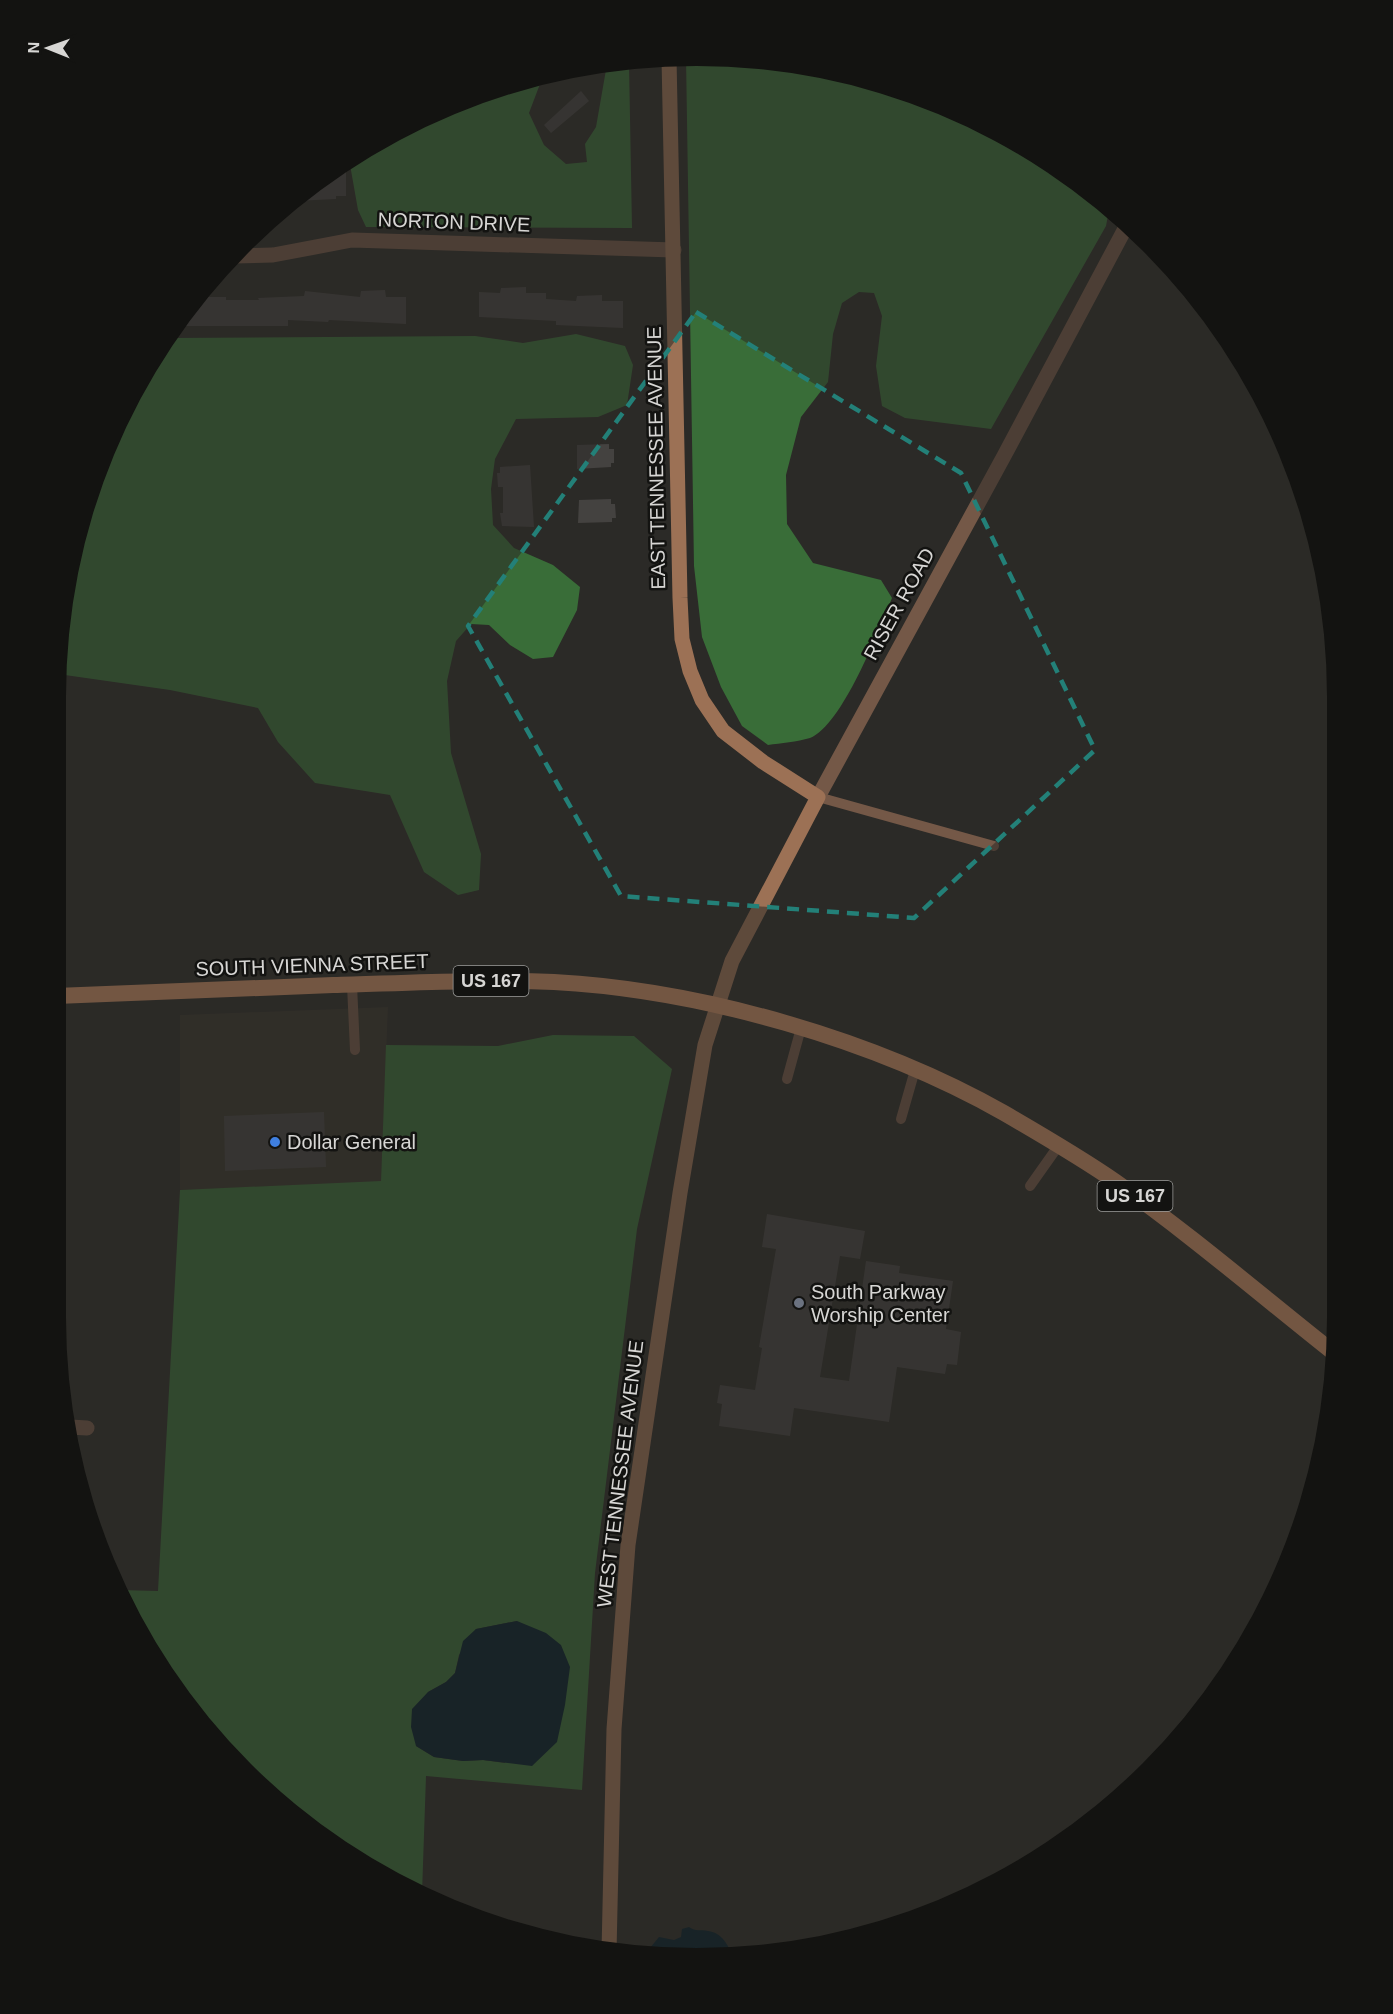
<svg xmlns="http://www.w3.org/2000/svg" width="1393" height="2014" font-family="Arial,sans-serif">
<rect width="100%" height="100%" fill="#2b2a27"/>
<path fill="#36332b" d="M388 1007 381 1182 180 1190V1015Z"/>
<g fill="#396d38" fill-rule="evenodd">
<path d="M697 56 822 68 942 104 1053 164 1109 210 1106 226 991 429 905 418 882 406 876 366 882 316 874 293 859 292 842 303 833 334 828 382 801 417 786 475 787 524 813 563 881 580 892 598C879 630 842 726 810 738 797 742 781 743 768 745L742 726 721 687 702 637 694 566 686 57Z"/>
<path d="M629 62 632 228 366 227 358 210 349 159 452 104 543 76 529 113 544 145 566 164 587 162 585 144 596 127 607 64Z"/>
<path d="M576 334 625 346 633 365 627 405 598 417 516 419 495 459 491 489 493 525 514 548 553 565 580 587 577 610 553 657 533 659 510 645 489 625 471 624 456 641 447 681 451 753 481 854 479 890 458 895 424 872 390 795 315 783 278 742 258 708 170 690 58 674 68 572 90 490 141 376 171 338 475 336 523 343Z"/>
<path d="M553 1035 634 1036 672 1069 637 1229 595 1573 582 1790 426 1776 422 1894 341 1851 274 1800 163 1673 119 1590 158 1591 180 1190 381 1181 386 1045 498 1046ZM517 1621 505 1763 483 1760 463 1761 434 1757 416 1746 428 1692 446 1682 455 1673 459 1655 476 1629Z"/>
</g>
<g fill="#021c28">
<path d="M517 1621 546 1633 561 1645 570 1667 565 1705 557 1742 532 1766 483 1760 463 1761 434 1757 416 1746 411 1727 412 1709 428 1692 446 1682 455 1673 463 1641 476 1629Z"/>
<path d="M689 1927C696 1932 700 1929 708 1931 723 1933 727 1945 734 1957L650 1954V1948L659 1937 674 1940 681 1937 682 1929Z"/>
</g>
<g fill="#444240">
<path d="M581 91 589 101 551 133 544 125Z"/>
<path d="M332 170 346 171V196H336V199L295 201Z"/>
<path d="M526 287V293H546V299L576 301 577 296 602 295V301H623V328L556 325V321L479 317V292L500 293 501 288Z"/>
<path d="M385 290 386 297H406V324L329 320 328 322 288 320V326H180L202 297H226V300H259L258 298 304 296 305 291 360 297 361 291Z"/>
<path d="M609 444V449H614V463H611V467L577 469V445Z"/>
<path d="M530 465 534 527 502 526 500 513H503V487H498L497 473H500V467Z"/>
<path d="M611 499V504H615L616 518H612V522L578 523 579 500Z"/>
<path d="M324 1112 326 1167 225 1171 224 1116Z"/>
<path d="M767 1214 865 1231 860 1259 840 1256 820 1377 849 1381 866 1261 900 1266 899 1273 953 1281 946 1329 961 1332 957 1365 947 1364 945 1374 897 1367 889 1422 794 1408 790 1436 719 1426 722 1404 717 1403 720 1385 755 1390 762 1348 759 1347 776 1249 762 1247Z"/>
</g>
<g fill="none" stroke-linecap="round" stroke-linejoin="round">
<g stroke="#745847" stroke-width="10">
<path d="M818 797 994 846"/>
<path d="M352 985 355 1050"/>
<path d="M787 1079 801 1028"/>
<path d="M901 1119 915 1070"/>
<path d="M1030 1186 1059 1145"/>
</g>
<g stroke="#745847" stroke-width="15">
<path d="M234 256 273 255 352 240 674 250"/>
<path d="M818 797 1004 456 1127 225"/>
<path d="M70 1427 87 1428"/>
</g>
<path stroke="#9c7155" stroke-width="15" d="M609 1952 614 1729 628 1545 680 1193 705 1045 732 961 818 797 763 762 723 731 702 700 690 671 682 639 680 598 669 58"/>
<path stroke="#ca8c64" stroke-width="16" d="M56 996C148 993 240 989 333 985 406 983 481 979 554 982 702 990 875 1040 1004 1113 1042 1135 1080 1157 1116 1182 1191 1235 1262 1296 1334 1353"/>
</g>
<path d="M0 0H1393V2014H0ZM696 312 961 473 1095 750 914 918 621 896 468 626Z" fill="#2b2a27" fill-opacity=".55" fill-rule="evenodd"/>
<path fill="none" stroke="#238078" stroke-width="4.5" stroke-dasharray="12 8" stroke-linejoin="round" d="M696 312 961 473 1095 750 914 918 621 896 468 626Z"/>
<circle fill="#3f7fe0" stroke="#131311" stroke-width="2" cx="275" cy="1142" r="6"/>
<circle fill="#6b7280" stroke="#131311" stroke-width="2" cx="799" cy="1303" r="6"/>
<g text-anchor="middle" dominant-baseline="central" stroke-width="5" stroke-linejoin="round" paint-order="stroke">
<g fill="#131311" stroke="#9c9c9a" stroke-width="1.5">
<rect x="453.5" y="966" width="75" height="30" rx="4.5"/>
<rect x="1097.5" y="1181" width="75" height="30" rx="4.5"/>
</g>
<g font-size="18" font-weight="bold" fill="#d7d6d4">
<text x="491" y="981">US 167</text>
<text x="1135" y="1196">US 167</text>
</g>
<g font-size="20" fill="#d7d6d4" stroke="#131311">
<text transform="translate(454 222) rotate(2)">NORTON DRIVE</text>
<text transform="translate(656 458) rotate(-91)">EAST TENNESSEE AVENUE</text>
<text transform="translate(899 604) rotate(-61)">RISER ROAD</text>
<text transform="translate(312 965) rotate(-2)">SOUTH VIENNA STREET</text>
<text transform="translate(620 1474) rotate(-83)">WEST TENNESSEE AVENUE</text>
</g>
<g font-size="20" fill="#d7d6d4" stroke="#131311" text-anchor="start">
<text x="287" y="1142">Dollar General</text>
<text x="811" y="1292">South Parkway<tspan x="811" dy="23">Worship Center</tspan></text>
</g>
</g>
<path d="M0 0H1393V2014H0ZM696 66H697A630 630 0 0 1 1327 696V1318A630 630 0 0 1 697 1948H696A630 630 0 0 1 66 1318V696A630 630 0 0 1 696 66Z" fill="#131311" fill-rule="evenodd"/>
<g transform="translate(48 48) rotate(271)" stroke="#131311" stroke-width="4.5" paint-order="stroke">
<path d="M0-4.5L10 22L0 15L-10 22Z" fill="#d7d6d4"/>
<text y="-9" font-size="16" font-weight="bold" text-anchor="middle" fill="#d7d6d4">N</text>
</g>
</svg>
